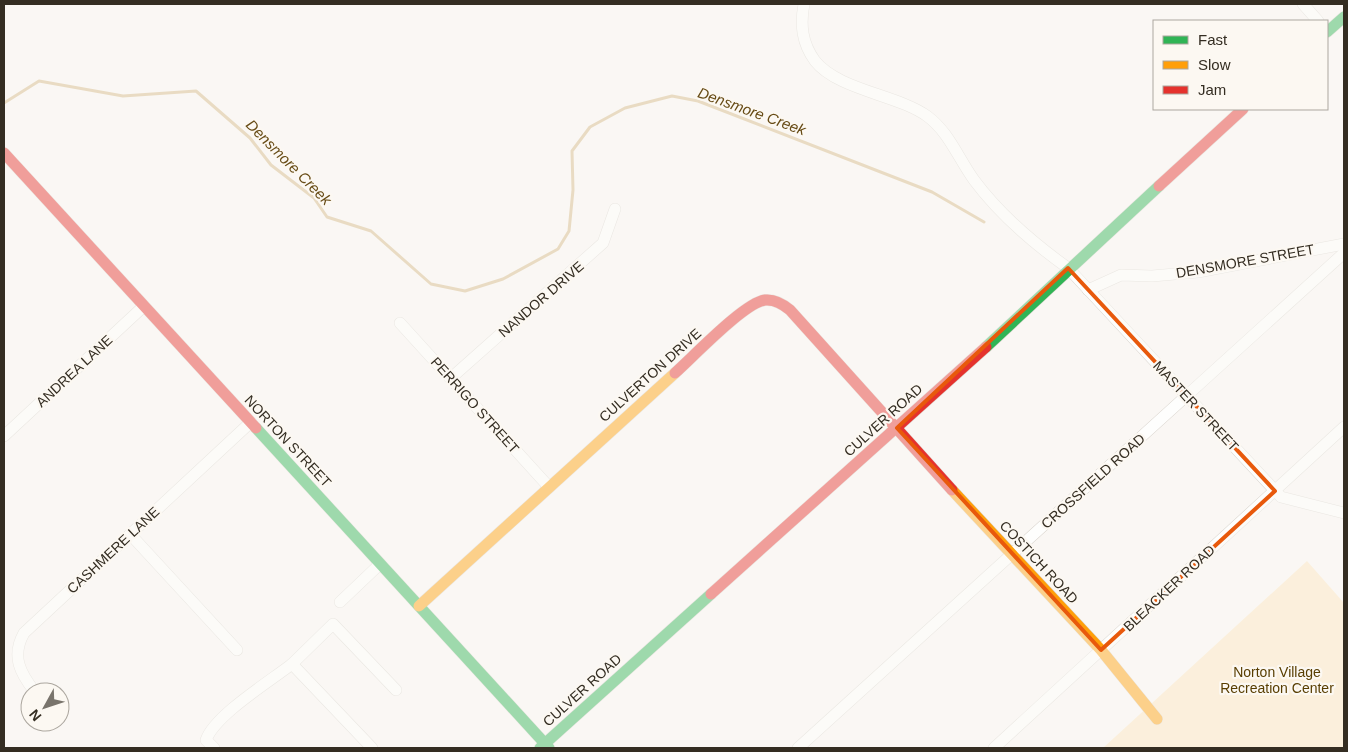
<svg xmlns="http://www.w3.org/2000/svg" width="1348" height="752" font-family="Helvetica,sans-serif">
<rect width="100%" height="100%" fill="#faf7f4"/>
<path fill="#fce5bf" d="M1307 561 1344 603V748H1103Z"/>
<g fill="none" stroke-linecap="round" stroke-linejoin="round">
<path stroke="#d6b988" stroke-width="3" d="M4 103 39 81 123 96 196 91 250 138 271 165 314 198 327 217 371 231 431 284 465 291 503 279 558 249 569 231 573 190 572 151 590 127 625 108 672 96 698 101 932 192 984 222"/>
<g stroke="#d8d3cc" stroke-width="12">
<g id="street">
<path d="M804 4C800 25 802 43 815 61 838 90 898 95 927 116 949 132 958 158 974 180 1000 215 1033 243 1068 268L1281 497 1344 513"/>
<path d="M1303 4 1318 21"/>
<path d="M1088 290 1121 275 1152 276 1198 272 1344 244"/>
<path d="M400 323 549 487"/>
<path d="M451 378 603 243 615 209"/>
<path d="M4 436 144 306"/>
<path d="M130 534 237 650"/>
<path d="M340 602 380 564"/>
<path d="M35 692C20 673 11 656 24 633L251 422"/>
<path d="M214 748 206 740C215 715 269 682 292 664"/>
<path d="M372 748 292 664 333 624 396 690"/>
<path d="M798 748 1344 253"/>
<path d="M994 748 1344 427"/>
</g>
</g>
<g stroke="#d8d3cc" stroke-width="12">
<g id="fast">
<path d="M1327 32 1344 17"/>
<path d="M986 347 1159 186"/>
<path d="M256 428 549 748"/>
<path d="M540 748 711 594"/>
</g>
</g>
<g stroke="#d8d3cc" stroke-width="12">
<g id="slow">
<path d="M952 490 1101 650 1157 719"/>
<path d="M419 606 675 373"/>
</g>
</g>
<g stroke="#d8d3cc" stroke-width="12">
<g id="jam">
<path d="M4 153 256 428"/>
<path d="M1159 186 1243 109"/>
<path d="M675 373C693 357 744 303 765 300 775 299 783 304 790 310L952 490"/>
<path d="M711 594 986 347"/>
</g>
</g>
<use href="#street" stroke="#fefefd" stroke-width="11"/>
<use href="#fast" stroke="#30b455" stroke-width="11"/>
<use href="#slow" stroke="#ff9f0a" stroke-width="11"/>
<use href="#jam" stroke="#e5322d" stroke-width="11"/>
</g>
<path d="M0 0H1348V752H0ZM1068 268 1275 491 1101 650 897 428Z" fill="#faf7f4" fill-opacity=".55" fill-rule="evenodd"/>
<path fill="none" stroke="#e8590c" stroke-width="4" stroke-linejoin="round" d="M1068 268 1275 491 1101 650 897 428Z"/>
<g text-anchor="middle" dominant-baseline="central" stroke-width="4.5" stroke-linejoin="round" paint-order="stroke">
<g font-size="14" fill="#342d22" stroke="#fcf8f2">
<text transform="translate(1245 261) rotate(-10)">DENSMORE STREET</text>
<text transform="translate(541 299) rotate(-41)">NANDOR DRIVE</text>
<text transform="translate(74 371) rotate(-43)">ANDREA LANE</text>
<text transform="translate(650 375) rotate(-42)">CULVERTON DRIVE</text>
<text transform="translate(475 405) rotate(48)">PERRIGO STREET</text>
<text transform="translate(1196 406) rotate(47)">MASTER STREET</text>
<text transform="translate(883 420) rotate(-42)">CULVER ROAD</text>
<text transform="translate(288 441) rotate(47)">NORTON STREET</text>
<text transform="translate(1093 481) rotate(-42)">CROSSFIELD ROAD</text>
<text transform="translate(113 550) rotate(-43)">CASHMERE LANE</text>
<text transform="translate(1039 562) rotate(47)">COSTICH ROAD</text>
<text transform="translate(1169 588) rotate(-43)">BLEACKER ROAD</text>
<text transform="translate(582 690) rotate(-42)">CULVER ROAD</text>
</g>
<g font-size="14" fill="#593e02" stroke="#fcf8f2">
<text x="1277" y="672">Norton Village<tspan x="1277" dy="16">Recreation Center</tspan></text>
</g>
<g font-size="15" font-style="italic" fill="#674b15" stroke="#fcf8f2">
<text transform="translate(752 111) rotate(20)">Densmore Creek</text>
<text transform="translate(289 162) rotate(45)">Densmore Creek</text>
</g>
</g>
<rect width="1348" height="752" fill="none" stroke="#342d22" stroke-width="10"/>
<rect x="1153" y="20" width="175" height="90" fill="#fcf8f2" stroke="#aca79f"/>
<rect x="1163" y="36" width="25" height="8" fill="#30b455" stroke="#aca79f"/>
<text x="1198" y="45" font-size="15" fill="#342d22">Fast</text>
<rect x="1163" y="61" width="25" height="8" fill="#ff9f0a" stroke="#aca79f"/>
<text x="1198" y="70" font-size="15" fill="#342d22">Slow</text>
<rect x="1163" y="86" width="25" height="8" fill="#e5322d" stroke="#aca79f"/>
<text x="1198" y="95" font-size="15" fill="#342d22">Jam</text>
<g transform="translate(45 707) rotate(230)"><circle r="24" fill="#fcf8f2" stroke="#aca79f"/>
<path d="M0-4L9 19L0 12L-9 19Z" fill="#79746c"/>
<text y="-8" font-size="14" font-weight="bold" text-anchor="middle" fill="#342d22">N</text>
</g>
</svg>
